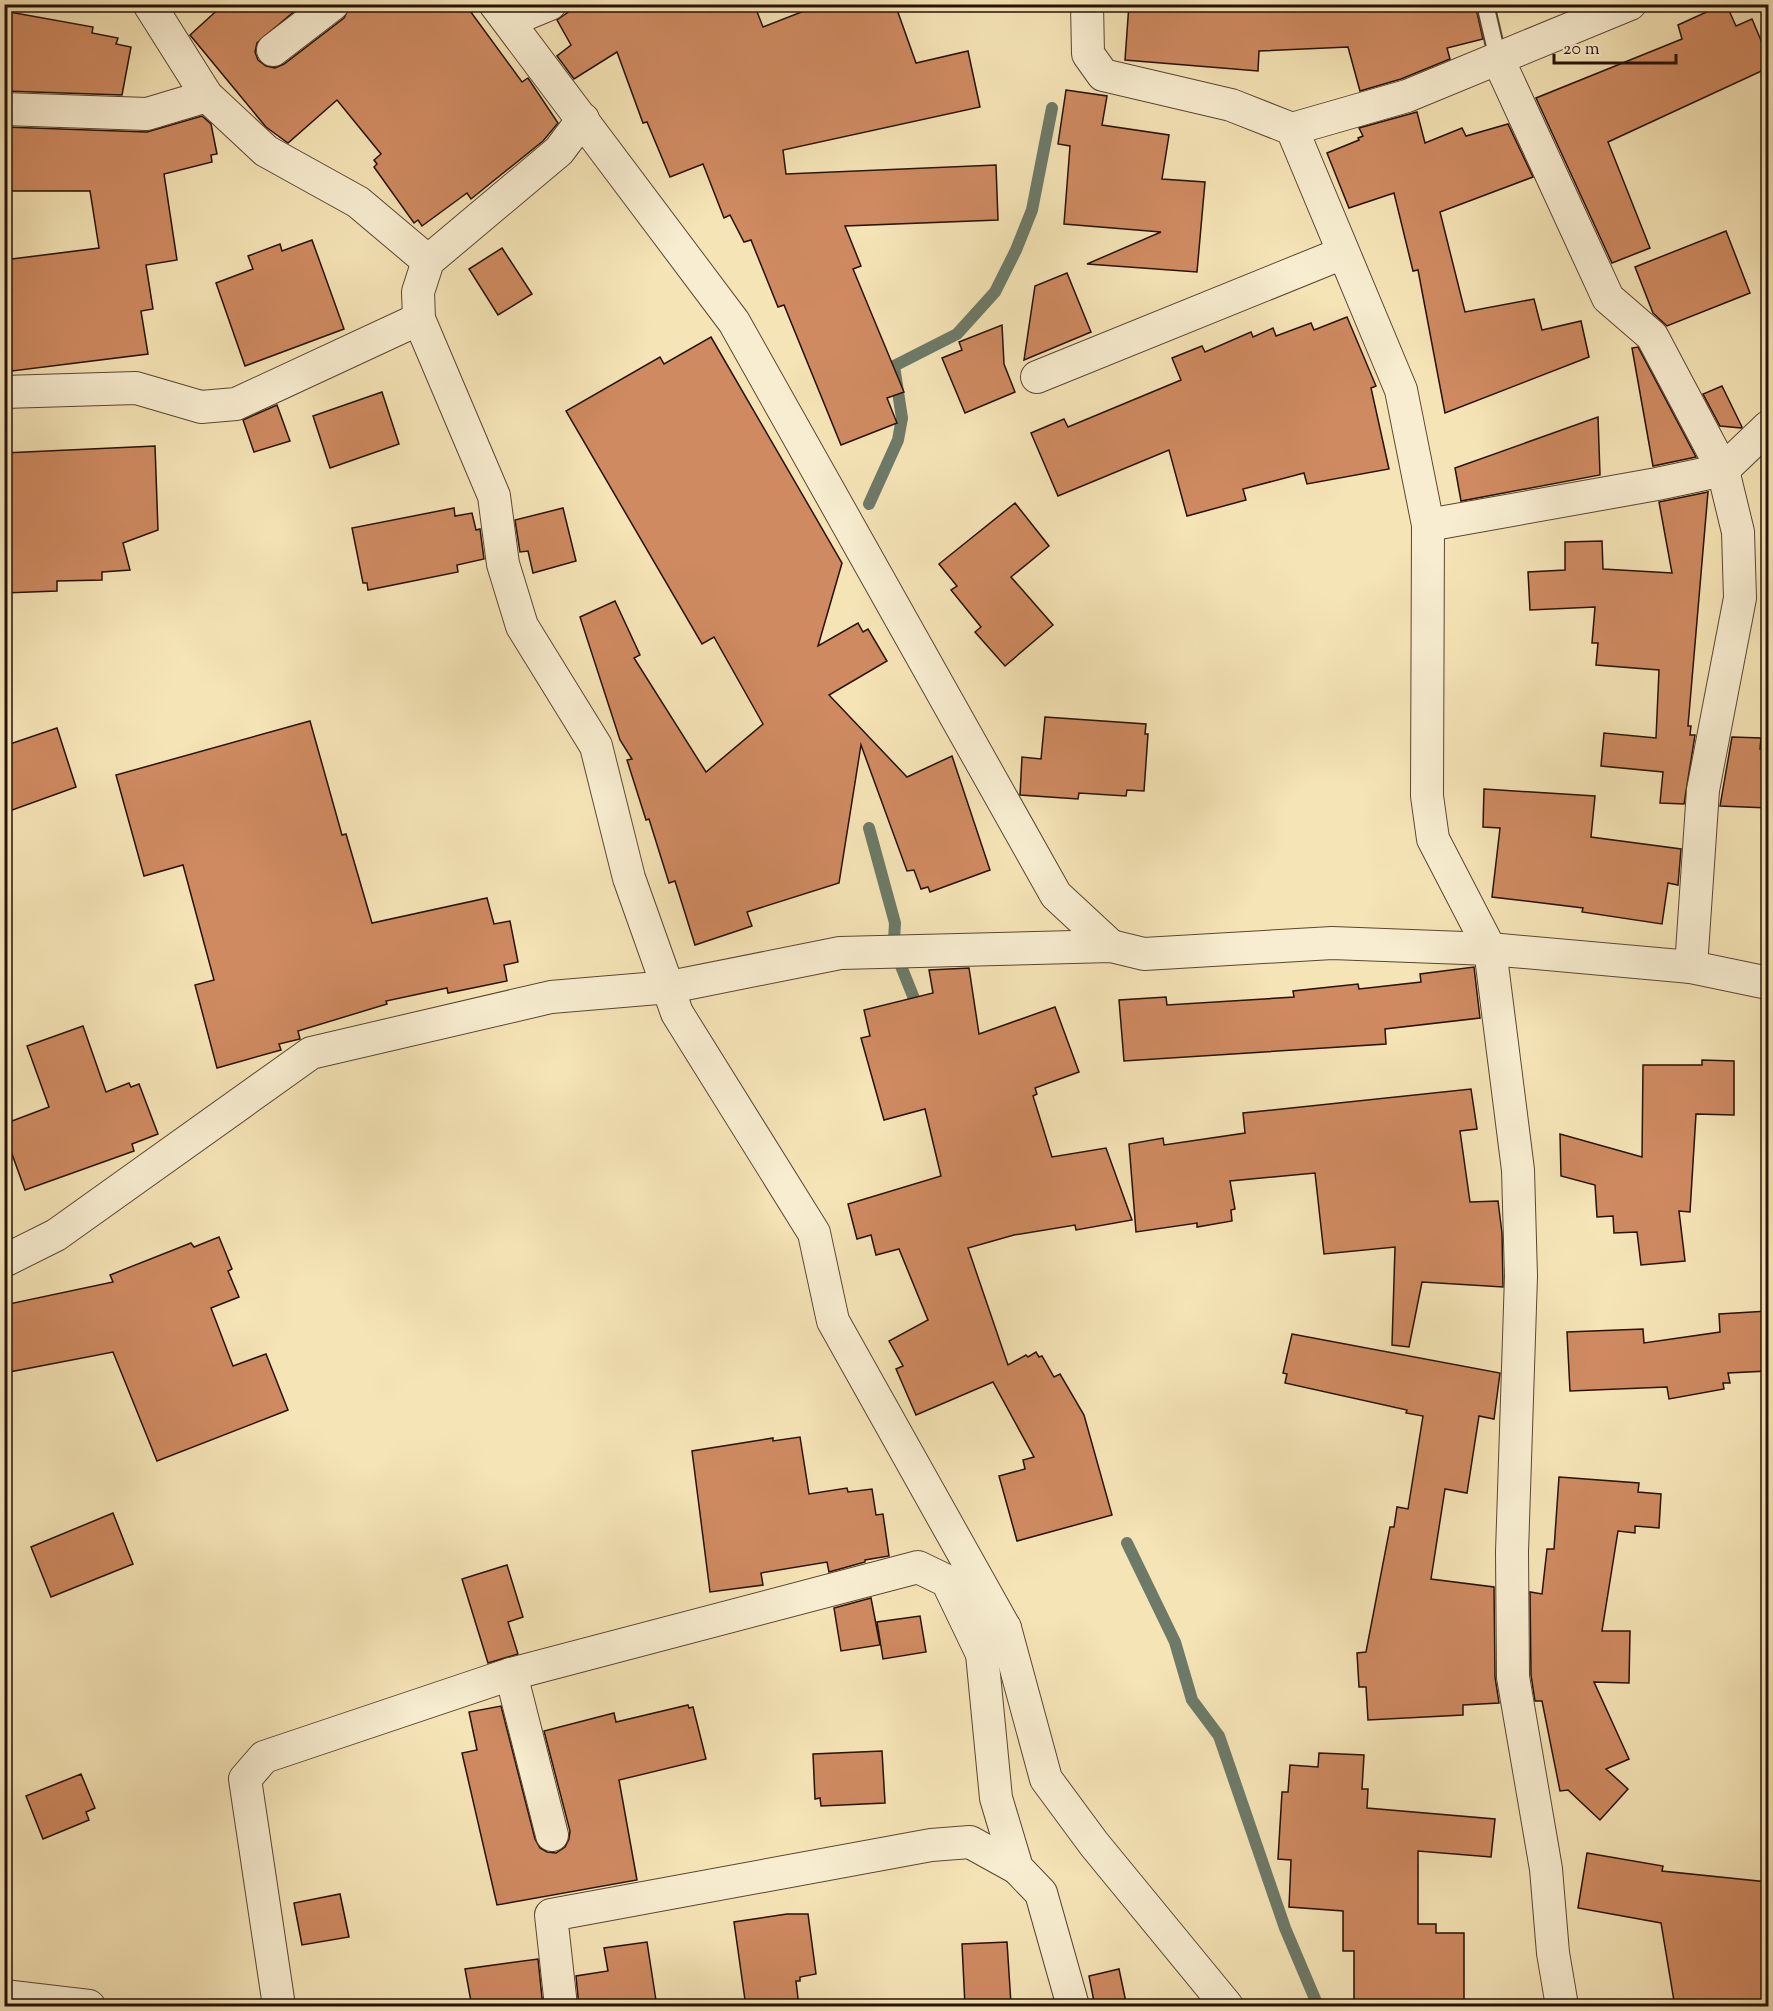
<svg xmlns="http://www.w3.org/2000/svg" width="1773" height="2011" font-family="'Sorts Mill Goudy',serif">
<rect width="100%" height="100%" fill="#f5e4b6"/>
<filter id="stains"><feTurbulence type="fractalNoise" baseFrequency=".00333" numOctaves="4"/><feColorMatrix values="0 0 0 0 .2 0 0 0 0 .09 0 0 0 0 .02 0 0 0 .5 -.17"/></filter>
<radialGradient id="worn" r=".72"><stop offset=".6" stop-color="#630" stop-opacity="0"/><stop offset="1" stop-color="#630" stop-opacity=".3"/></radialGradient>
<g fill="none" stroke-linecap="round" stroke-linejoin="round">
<g stroke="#6d7a68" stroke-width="12">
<path d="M869 504 898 440 902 418 894 366 957 334 995 292 1016 250 1032 210 1052 108"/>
<path d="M869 828 895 923 894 940 899 961 919 1011"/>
<path d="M1127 1543 1175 1642 1192 1700 1219 1736 1285 1928 1318 2006"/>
</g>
</g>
<g fill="#cf8a61" stroke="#261206" stroke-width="1.5">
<path d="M224 4H303L257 43 255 52 258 60 266 66 275 68 284 64 344 18 351 4H465L522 82 528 78 558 123 543 141 471 199 467 193 422 226 418 220 414 223 374 167 377 164 374 160 381 154 337 100 288 143 266 127 190 35Z"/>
<path d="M580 4H754L763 27 822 4H895L916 63 968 51 980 107 783 150 786 174 996 165 998 220 845 226 861 266 853 269 904 392 887 398 897 423 841 445 784 305 778 307 751 240 744 242 730 215 724 218 703 164 670 177 647 122 643 123 617 52 574 79 557 56 571 45 557 20Z"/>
<path d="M1129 4H1475L1483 39 1447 48 1450 59 1401 79 1360 91 1348 47 1259 51 1258 71 1125 60Z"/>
<path d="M1724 4H1726L1736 26 1752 19 1768 57V68L1608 142 1650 248 1612 263 1536 98 1682 39 1678 25Z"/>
<path d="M4 11 93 27 92 33 118 38 116 44 131 47 122 95 4 91Z"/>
<path d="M1066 90 1107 96 1102 125 1169 135 1162 179 1205 182 1197 272 1087 264 1161 232 1064 224 1070 146 1058 144Z"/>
<path d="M1417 112 1425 143 1462 128 1466 136 1508 124 1533 177 1440 212 1465 312 1534 299 1542 330 1581 321 1589 357 1445 413 1418 270 1413 271 1394 193 1349 208 1327 153 1359 140 1358 138 1363 136 1359 128Z"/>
<path d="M202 116 211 124 217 154 211 155 212 162 164 174 177 260 146 265 153 309 141 311 148 354 12 371 7 338 4 339V260L99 248 90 191H4V127L147 132Z"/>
<path d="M1726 231 1750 293 1667 326 1653 313 1635 267Z"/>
<path d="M312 240 344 329 245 366 216 283 253 269 248 256 280 244 282 251Z"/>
<path d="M502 248 532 294 498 315 469 269Z"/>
<path d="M1067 273 1091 332 1024 360 1035 286Z"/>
<path d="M1347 317 1376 386 1371 388 1389 469 1307 484 1304 473 1243 489 1246 500 1187 516 1169 450 1058 496 1031 433 1064 419 1068 427 1181 380 1172 358 1202 346 1205 352 1251 332 1253 337 1273 328 1276 336 1311 323 1314 330Z"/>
<path d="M1002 325 1004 364 1015 392 965 413 942 358 962 350 959 342Z"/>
<path d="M711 337 842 563 818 646 858 623 863 632 868 629 887 661 829 695 907 777 952 756 990 870 930 892 928 887 921 889 914 870 907 871 861 745 839 883 747 912 752 926 695 945 675 881 669 883 649 819 646 820 627 760 632 759 620 740 580 617 615 601 640 655 634 658 706 772 763 724 714 637 702 644 566 411 660 357 664 364Z"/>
<path d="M1638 347 1696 457 1653 466 1632 348Z"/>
<path d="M1722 386 1742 427 1741 428 1720 426 1703 394Z"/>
<path d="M382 392 399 444 330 468 313 416Z"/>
<path d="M277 405 290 441 254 452 243 420Z"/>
<path d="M1598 417 1600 475 1461 501 1455 468Z"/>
<path d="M155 446 158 530 123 543 130 570 102 572V580L57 581V591L4 593V453Z"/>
<path d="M1708 492 1688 726H1691L1690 735H1695L1684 804 1660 803 1663 772 1601 766 1604 733 1656 738 1659 670 1596 665 1598 643H1592L1595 607 1530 610 1528 572 1565 570V542L1602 541 1603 569 1672 573 1659 502Z"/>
<path d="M1015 503 1049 546 1011 577 1053 625 1005 666 975 632 981 627 951 590 957 586 939 564Z"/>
<path d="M454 508 455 516 472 513 476 530 480 529 484 559 457 565 458 572 368 590 367 583H363L352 528Z"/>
<path d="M563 508 576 561 533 573 528 551 520 552 515 520Z"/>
<path d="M1045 717 1146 724 1145 734H1148L1144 791 1127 790 1126 796 1079 793 1078 799 1020 795 1022 757 1041 759Z"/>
<path d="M310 721 342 835 346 834 372 923 487 898 494 924 510 921 518 962 504 965 507 981 448 993 447 988 386 1001 387 1004 298 1031 300 1039 279 1044 281 1050 217 1068 195 985 214 980 183 865 144 876 116 775Z"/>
<path d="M57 728 76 787 4 813V746Z"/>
<path d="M1732 737 1761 738 1760 749H1768V808L1720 806Z"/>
<path d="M1484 789 1595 796 1591 837 1681 849 1678 885 1668 883 1662 924 1582 912 1583 908 1492 897 1500 828 1483 827Z"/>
<path d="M1474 967 1480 1018 1385 1029 1386 1044 1124 1061 1119 1000 1166 997 1167 1005 1294 997 1293 991 1358 984 1359 989 1421 982 1420 974Z"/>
<path d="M969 968 979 1034 1055 1007 1079 1072 1035 1088 1037 1094 1033 1096 1052 1157 1106 1148 1132 1220 1076 1230 1075 1225 1014 1235 968 1248 1008 1365 1026 1355 1028 1357 1036 1352 1039 1357 1042 1356 1054 1377 1060 1374 1084 1415 1112 1515 1017 1541 999 1476 1025 1469 1023 1460 1034 1457 993 1382 916 1415 896 1369 903 1366 889 1341 928 1320 899 1249 876 1255 871 1235 857 1239 848 1204 941 1176 925 1109 884 1120 861 1038 870 1036 864 1010 933 993 929 970Z"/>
<path d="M83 1026 106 1092 129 1083 131 1087 139 1084 158 1134 132 1144 134 1151 25 1190 4 1132V1124L49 1107 27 1046Z"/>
<path d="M1702 1060 1734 1061V1115L1696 1114 1690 1212 1679 1211 1685 1261 1641 1265 1637 1232 1614 1233 1613 1216 1597 1217 1595 1185 1561 1176 1560 1134 1642 1157 1643 1065H1702Z"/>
<path d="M1471 1089 1477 1129 1460 1131 1470 1202 1498 1201 1502 1233 1503 1287 1422 1282 1409 1347 1392 1345 1395 1247 1324 1254 1315 1173 1230 1181 1235 1209 1231 1210 1232 1221 1197 1227V1223L1136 1232 1129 1144 1163 1138 1164 1145 1245 1133 1243 1113Z"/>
<path d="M219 1237 232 1269 228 1271 239 1297 211 1308 233 1366 266 1354 288 1410 157 1461 113 1352 4 1373V1305L113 1282 110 1275 191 1243 194 1247Z"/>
<path d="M1768 1311V1371L1728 1373 1730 1383H1723L1724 1389 1669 1399 1667 1387 1570 1391 1567 1332 1643 1329 1644 1343 1720 1332 1719 1314Z"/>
<path d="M1292 1334 1500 1373 1494 1419 1479 1416 1467 1493 1445 1489 1431 1579 1494 1587 1495 1677 1499 1703 1463 1705V1715L1368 1720 1366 1687H1359L1357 1653 1366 1652 1390 1527H1394L1397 1507 1408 1509 1423 1416 1406 1413 1407 1410 1285 1383 1287 1374 1283 1373Z"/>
<path d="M800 1437 809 1494 847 1488 848 1492 872 1489 876 1515 883 1514 889 1556 865 1560V1562L829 1572 827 1562 761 1573 763 1585 710 1592 692 1451 773 1438V1441Z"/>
<path d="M1559 1477 1639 1483 1638 1492 1661 1494 1659 1528 1635 1526V1533L1618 1531 1602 1631H1630L1629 1683 1594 1682 1629 1759 1606 1769 1628 1789 1600 1820 1568 1790 1560 1791 1542 1701H1535L1531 1675 1530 1592 1542 1594 1547 1549H1554Z"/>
<path d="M113 1513 133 1564 51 1597 31 1547Z"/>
<path d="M507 1565 523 1617 508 1622 518 1654 488 1663 462 1579Z"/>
<path d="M871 1598 880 1645 841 1651 834 1608Z"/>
<path d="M920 1616 926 1652 883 1659 877 1622Z"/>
<path d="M688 1705 689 1708 693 1707 706 1759 619 1780 637 1880 497 1905 462 1753 477 1750 469 1712 501 1706 535 1839 540 1848 547 1852 556 1853 565 1847 569 1839 570 1831 544 1731 614 1713 616 1722Z"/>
<path d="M882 1751 885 1803 821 1806 820 1798 815 1799 813 1754Z"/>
<path d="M1319 1753 1364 1755 1362 1789H1368L1367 1808 1495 1819 1491 1857 1418 1851V1924H1436V1933H1464V2007H1354V1951H1343V1911L1289 1907 1291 1860 1278 1859 1282 1792H1288L1290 1765 1318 1767Z"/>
<path d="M81 1774 95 1808 86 1812 89 1820 43 1839 26 1796Z"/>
<path d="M1587 1853 1663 1866 1662 1871 1768 1882V2003L1736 2007 1734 2001 1699 2007H1675L1661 1923 1578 1908Z"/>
<path d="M340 1894 349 1937 302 1945 294 1903Z"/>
<path d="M787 1914H808L816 1974 800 1977V1981H796L799 2007H746L734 1922Z"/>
<path d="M647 1942 657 2007H579L576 1976 608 1971 604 1948Z"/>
<path d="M1007 1942 1011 2004 965 2006 962 1944Z"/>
<path d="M538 1959 543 2007H472L465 1969Z"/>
<path d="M1119 1969 1127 2007H1095L1089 1976Z"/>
</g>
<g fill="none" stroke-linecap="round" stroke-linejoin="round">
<g stroke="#5a4632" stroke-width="20">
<path id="lane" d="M1485 4 1498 59"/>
</g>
<g stroke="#5a4632" stroke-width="34">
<g id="street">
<path d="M149 4 207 96 266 151 358 202 428 261"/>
<path d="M495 4 734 322 1056 895 1111 946"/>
<path d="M1087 4 1088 54 1103 75 1231 105 1292 129 1401 390 1428 525 1427 796 1433 839 1490 949 1518 1170 1521 1276 1512 1552 1513 1677 1546 1869 1553 1953 1562 2006"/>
<path d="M509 21 550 4"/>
<path d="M273 50 333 4"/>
<path d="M4 109 147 114 207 96"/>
<path d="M583 119 559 151 428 261 418 292 419 319 494 496 503 564 522 626 596 746 629 878 677 1013 814 1233 833 1321 1005 1628 982 1654"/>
<path d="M1292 129 1407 96 1630 4"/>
<path d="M1037 377 1343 253"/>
<path d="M4 392 136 388 201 407 236 404 419 319"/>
<path d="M1428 525 1657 484 1723 470 1652 336 1608 298 1498 59"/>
<path d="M1691 967 1703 790 1740 598 1738 532 1723 470 1768 427"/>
<path d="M4 1261 56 1235 311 1053 551 997 670 987 840 953 1111 946 1144 954 1332 943 1490 949 1691 967 1768 983"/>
<path d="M1005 1628 1046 1779 1094 1844 1227 2006"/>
<path d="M511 1674 552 1835"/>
<path d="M4 1996 89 2006"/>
<path d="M279 2006 245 1779 264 1757 511 1674 918 1567 947 1581 982 1654 996 1798 1017 1868 1041 1893 1073 2006"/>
<path d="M561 2006 551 1915 931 1845 970 1842 1017 1868"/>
</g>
</g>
<use href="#lane" stroke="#f8edd0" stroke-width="16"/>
<use href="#street" stroke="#f8edd0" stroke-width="32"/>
</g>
<rect width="1773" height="2011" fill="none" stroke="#f5e4b6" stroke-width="24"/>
<rect x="6" y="6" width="1761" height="1999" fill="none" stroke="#261206" stroke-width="3"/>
<rect x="12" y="12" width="1749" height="1987" fill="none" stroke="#261206" stroke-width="1.5"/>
<path d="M1554 54v9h122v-9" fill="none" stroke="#261206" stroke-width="3"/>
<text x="1563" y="54" font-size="18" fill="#261206" stroke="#f8edd0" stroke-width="4.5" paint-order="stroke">20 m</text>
<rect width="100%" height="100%" filter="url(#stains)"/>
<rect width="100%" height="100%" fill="url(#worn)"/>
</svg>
